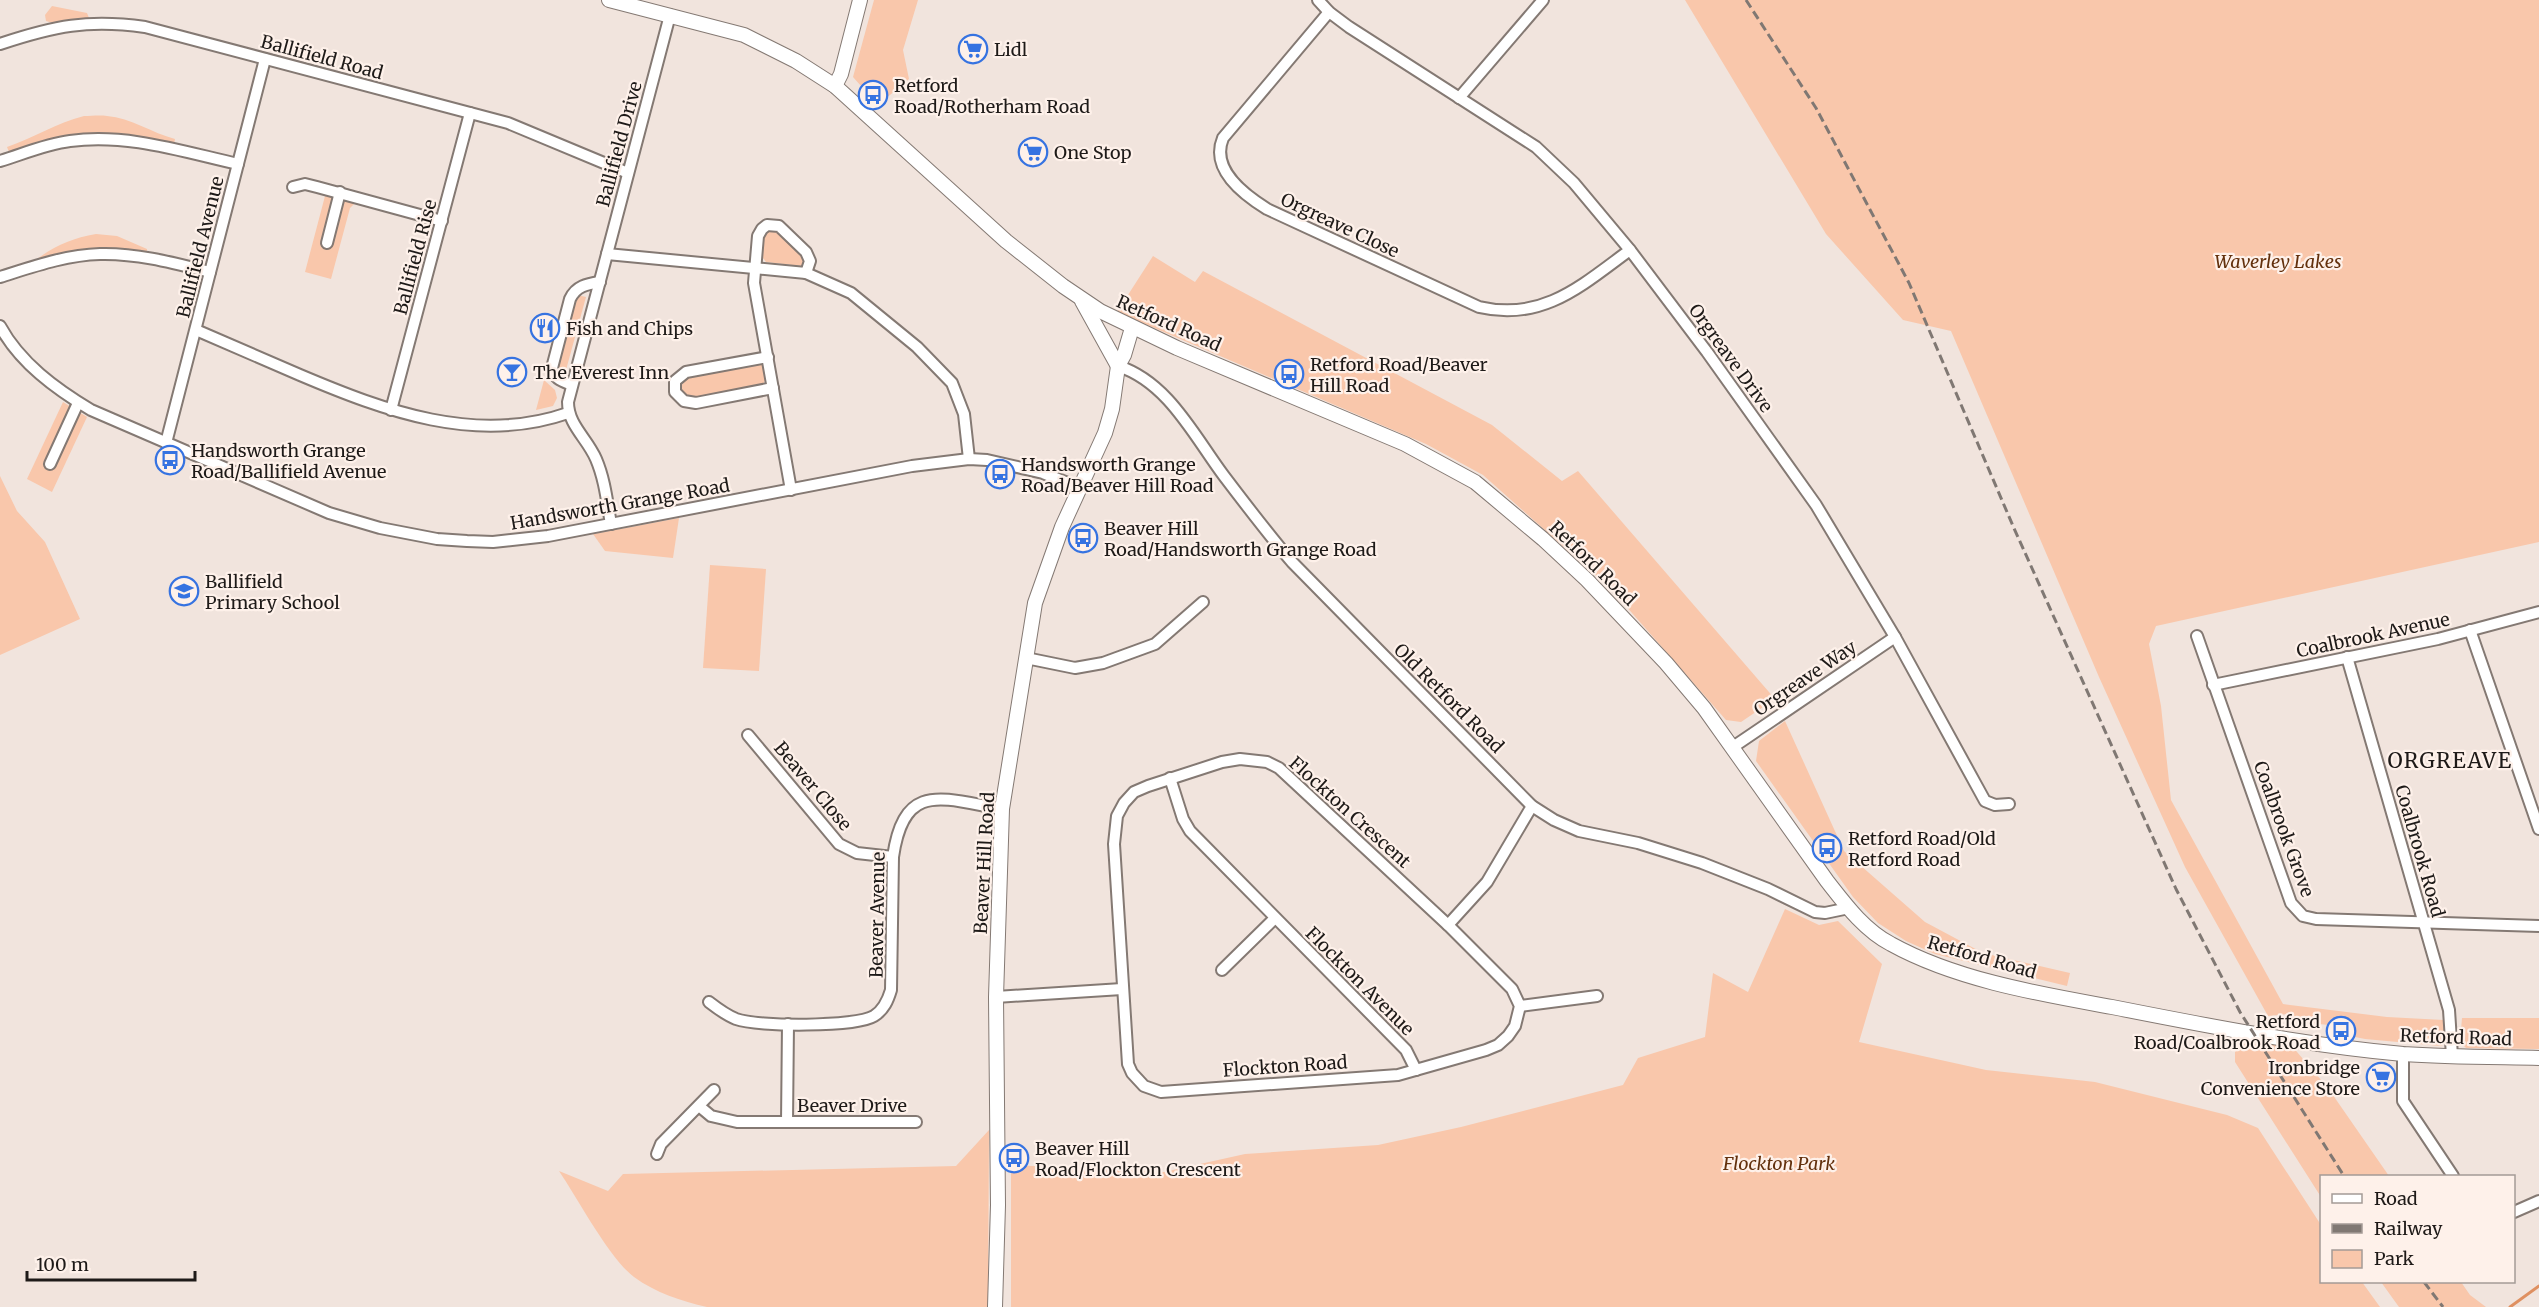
<svg xmlns="http://www.w3.org/2000/svg" width="2539" height="1307" font-family="Merriweather,serif">
<rect width="100%" height="100%" fill="#f1e4dd"/>
<g fill="#f9c7ab">
<path d="M874 0H918L903 50 909 79 878 105 853 77Z"/>
<path d="M1685 0H2539V542L2156 626 2149 644 2161 706 2171 800 2283 1004 2387 1017 2444 1020 2445 1043 2441 1046 2365 1039 2345 1035 2344 1027 2288 1020V1014L2268 1016 2185 867 2099 677 1951 331 1903 320 1826 234Z"/>
<path d="M52 6 87 13 89 18 53 23 46 21 45 15Z"/>
<path d="M84 116C91 116 100 115 107 116 131 118 152 133 175 139L174 145C108 129 73 132 9 152L7 147C34 138 56 123 84 116Z"/>
<path d="M325 196 356 202 350 208 331 279 305 272Z"/>
<path d="M770 229 776 230 804 256 805 263 801 266 766 262 760 254 761 236Z"/>
<path d="M96 234 117 236 147 249V252C103 247 81 250 37 259 56 245 73 238 96 234Z"/>
<path d="M1153 256 1195 282 1203 271 1492 425 1562 481 1578 471 1775 699 1741 722 1726 720 1610 588 1483 475 1426 444 1117 312Z"/>
<path d="M577 295 586 297 566 370 556 367Z"/>
<path d="M758 363 764 366 766 378 763 385 697 397C688 397 684 396 681 387L685 378 692 374Z"/>
<path d="M544 380 555 390 557 398 553 406 536 410Z"/>
<path d="M63 402 87 417 52 492 27 479Z"/>
<path d="M0 476 17 511 45 542 80 619 0 655Z"/>
<path d="M679 518 673 558 605 551 593 534Z"/>
<path d="M710 565 766 569 759 671 703 668Z"/>
<path d="M1785 721 1844 851 1925 922 1983 953 2070 973 2067 986 1935 954 1906 941 1878 923 1853 897 1756 761 1759 741Z"/>
<path d="M1785 909 1819 925 1838 921 1882 964 1859 1042 1986 1070 2095 1082 2227 1115 2258 1128 2321 1225 2322 1282H2362L2380 1307H1011V1165L1164 1172 1245 1154 1378 1145 1461 1127 1623 1085 1638 1058 1705 1037 1713 973 1748 992Z"/>
<path d="M2462 1018H2539V1049L2466 1048 2460 1042Z"/>
<path d="M2242 1044 2291 1045 2328 1088 2389 1176H2322L2321 1197 2235 1062V1052Z"/>
<path d="M989 1130 988 1307H707C681 1301 656 1293 634 1277 609 1258 578 1199 559 1171L608 1191 623 1174 956 1166Z"/>
<path d="M2381 1282H2461L2470 1295 2486 1307H2399Z"/>
</g>
<g fill="none" stroke-linecap="round" stroke-linejoin="round">
<path stroke="#df9061" stroke-width="3" d="M2510 1307 2539 1286"/>
<g stroke="#847973" stroke-width="14">
<g id="minor">
<path d="M1318 0 1329 12 1349 27 1536 147 1574 183 1630 250 1707 352 1816 505 1895 637 1985 801 1995 805 2009 804"/>
<path d="M1329 12 1223 138C1210 169 1243 194 1267 209L1479 307C1543 322 1582 285 1630 250"/>
<path d="M0 44C54 26 88 19 145 27L508 123 628 173"/>
<path d="M1459 98 1543 0"/>
<path d="M0 161C23 154 46 144 70 141 127 133 184 152 238 164"/>
<path d="M293 187 305 184 317 187 442 221"/>
<path d="M327 243 340 192"/>
<path d="M607 254 806 273 851 293 917 347 952 383 964 414 969 459"/>
<path d="M0 277C32 267 65 255 100 254 137 253 174 263 210 272"/>
<path d="M0 326C20 363 56 389 91 410L329 513 380 528 437 539 467 541 493 542 548 536 912 466 969 459 987 460 1043 473 1080 488"/>
<path d="M196 330C230 345 265 360 300 375 385 411 476 445 568 413"/>
<path d="M768 357 686 372 675 381V392L684 401 696 403 773 388"/>
<path d="M1118 366C1168 382 1194 436 1224 476 1246 505 1268 534 1292 562L1532 806 1554 820 1579 831 1638 843 1702 863 1768 889 1815 912 1825 913 1849 908"/>
<path d="M572 385C562 381 554 379 552 368L570 299C576 286 587 284 600 282"/>
<path d="M391 410 470 113"/>
<path d="M166 443 265 59"/>
<path d="M50 464 78 403"/>
<path d="M791 490 754 283 758 236 762 229 767 225 779 226 806 252 810 261 806 273"/>
<path d="M611 524C607 502 605 480 596 459 587 438 568 425 568 402L670 15"/>
<path d="M2470 630 2539 829"/>
<path d="M2197 636 2291 903 2303 916 2316 919 2539 926"/>
<path d="M2347 657 2449 1010 2452 1056"/>
<path d="M1026 658 1075 668 1103 663 1155 644 1203 602"/>
<path d="M2213 685 2438 639 2539 612"/>
<path d="M748 735 839 844 857 853 893 857"/>
<path d="M1733 747 1895 637"/>
<path d="M1240 759 1267 762 1279 768 1448 925 1512 989 1520 1006 1515 1026 1508 1036 1498 1045 1486 1050 1398 1075 1161 1092 1144 1086 1132 1073 1128 1064 1114 844 1117 816 1124 803 1134 792 1148 786 1222 762Z"/>
<path d="M1170 778 1183 819 1190 831 1406 1050 1416 1070"/>
<path d="M1448 925 1487 882 1532 806"/>
<path d="M1222 970 1275 918"/>
<path d="M996 997 1122 989"/>
<path d="M709 1002C718 1009 726 1015 736 1019 758 1027 856 1027 874 1016 884 1010 888 1000 891 990L893 857C904 780 943 799 1002 809"/>
<path d="M1520 1006 1597 996"/>
<path d="M2403 1053V1101L2453 1176"/>
<path d="M699 1106 711 1116 737 1122H916"/>
<path d="M787 1122 788 1024"/>
<path d="M657 1154 661 1144 714 1090"/>
<path d="M2514 1212 2539 1201"/>
</g>
</g>
<g stroke="#847973" stroke-width="16">
<g id="major">
<path d="M609 0 744 35 796 61 835 86 1006 241 1063 286 1100 311 1177 348 1405 444 1475 482 1543 539 1587 580 1666 663 1704 708 1827 881C1845 904 1864 930 1891 944 1956 980 2040 994 2112 1007 2208 1026 2305 1045 2403 1054 2448 1057 2494 1057 2539 1058"/>
<path d="M835 86 841 74 860 0"/>
<path d="M1082 301 1118 366"/>
<path d="M995 1307 998 1205 996 997 1002 809 1035 603 1062 527 1105 433 1112 409 1118 366 1124 355 1132 328"/>
</g>
</g>
<use href="#minor" stroke="#fff" stroke-width="10"/>
<use href="#major" stroke="#fff" stroke-width="14"/>
<g stroke="#807873" stroke-width="3" stroke-dasharray="9 4.5" stroke-linecap="butt">
<path d="M1746 0 1816 108 1909 283 2013 526 2176 889 2240 1012 2344 1176"/>
<path d="M2424 1282 2443 1307"/>
</g>
</g>
<defs>
<g id="supermarket-ring" transform="scale(1.5)"><circle r="9.5" fill="#fef1ea" stroke="#3673e1" stroke-width="1.5"/><path d="M-6-5.5h2.5l.6 2H6L4.5 2H-2.5L-4.4-4H-6ZM-1.5 3.2a1.3 1.3 0 1 0 .1 0ZM3 3.2a1.3 1.3 0 1 0 .1 0Z" fill="#3673e1"/></g>
<g id="bus-ring" transform="scale(1.5)"><circle r="9.5" fill="#fef1ea" stroke="#3673e1" stroke-width="1.5"/><path d="M-5-6H5V4H4V6H2V4H-2V6H-4V4H-5ZM-3.5-4V0h7V-4ZM-3.5 1.2v1.5H-2V1.2ZM2 1.2v1.5H3.5V1.2Z" fill="#3673e1"/></g>
<g id="restaurant-ring" transform="scale(1.5)"><circle r="9.5" fill="#fef1ea" stroke="#3673e1" stroke-width="1.5"/><path d="M-5-6h1v4h1v-4h1v4h1v-4h1v5L-1.5 .5V6h-2V.5L-5-1ZM5-6V6H3V1.5H1.5Q1.5-4 5-6Z" fill="#3673e1"/></g>
<g id="bar-ring" transform="scale(1.5)"><circle r="9.5" fill="#fef1ea" stroke="#3673e1" stroke-width="1.5"/><path d="M-6-5H6L.8 .8V4.5H3.5V6h-7V4.5H-.8V.8Z" fill="#3673e1"/></g>
<g id="school-ring" transform="scale(1.5)"><circle r="9.5" fill="#fef1ea" stroke="#3673e1" stroke-width="1.5"/><path d="M0-5L7-2L0 1L-7-2ZM-4 1L0 2.5L4 1V4Q0 6-4 4Z" fill="#3673e1"/></g>
</defs>
<g fill-rule="evenodd">
<use href="#supermarket-ring" x="973" y="49"/>
<use href="#bus-ring" x="873" y="95"/>
<use href="#supermarket-ring" x="1033" y="152"/>
<use href="#restaurant-ring" x="545" y="328"/>
<use href="#bar-ring" x="512" y="372"/>
<use href="#bus-ring" x="1289" y="374"/>
<use href="#bus-ring" x="170" y="460"/>
<use href="#bus-ring" x="1000" y="474"/>
<use href="#bus-ring" x="1083" y="538"/>
<use href="#school-ring" x="184" y="591"/>
<use href="#bus-ring" x="1827" y="848"/>
<use href="#bus-ring" x="2341" y="1031"/>
<use href="#supermarket-ring" x="2381" y="1077"/>
<use href="#bus-ring" x="1014" y="1158"/>
</g>
<g text-anchor="middle" dominant-baseline="central" stroke-width="4.5" stroke-linejoin="round" paint-order="stroke">
<g font-size="18" fill="#1e1a18" stroke="#fef1ea" text-anchor="start">
<text x="994" y="49">Lidl</text>
<text x="894" y="85">Retford<tspan x="894" dy="21">Road/Rotherham Road</tspan></text>
<text x="1054" y="152">One Stop</text>
<text x="566" y="328">Fish and Chips</text>
<text x="1310" y="364">Retford Road/Beaver<tspan x="1310" dy="21">Hill Road</tspan></text>
<text x="533" y="372">The Everest Inn</text>
<text x="191" y="450">Handsworth Grange<tspan x="191" dy="21">Road/Ballifield Avenue</tspan></text>
<text x="1021" y="464">Handsworth Grange<tspan x="1021" dy="21">Road/Beaver Hill Road</tspan></text>
<text x="1104" y="528">Beaver Hill<tspan x="1104" dy="21">Road/Handsworth Grange Road</tspan></text>
<text x="205" y="581">Ballifield<tspan x="205" dy="21">Primary School</tspan></text>
<text x="1848" y="838">Retford Road/Old<tspan x="1848" dy="21">Retford Road</tspan></text>
<text x="2320" y="1021" text-anchor="end">Retford<tspan x="2320" dy="21">Road/Coalbrook Road</tspan></text>
<text x="2360" y="1067" text-anchor="end">Ironbridge<tspan x="2360" dy="21">Convenience Store</tspan></text>
<text x="1035" y="1148">Beaver Hill<tspan x="1035" dy="21">Road/Flockton Crescent</tspan></text>
</g>
<g font-size="18" fill="#1e1a18" stroke="#fef1ea">
<text transform="translate(322 57) rotate(15)">Ballifield Road</text>
<text transform="translate(619 144) rotate(-75)">Ballifield Drive</text>
<text transform="translate(1340 225) rotate(25)">Orgreave Close</text>
<text transform="translate(200 247) rotate(-76)">Ballifield Avenue</text>
<text transform="translate(415 257) rotate(-75)">Ballifield Rise</text>
<text transform="translate(1169 323) rotate(24)">Retford Road</text>
<text transform="translate(1731 358) rotate(54)">Orgreave Drive</text>
<text transform="translate(620 504) rotate(-10)">Handsworth Grange Road</text>
<text transform="translate(1593 563) rotate(44)">Retford Road</text>
<text transform="translate(2373 635) rotate(-12)">Coalbrook Avenue</text>
<text transform="translate(1805 678) rotate(-34)">Orgreave Way</text>
<text transform="translate(1449 698) rotate(45)">Old Retford Road</text>
<text transform="translate(813 786) rotate(50)">Beaver Close</text>
<text transform="translate(1350 812) rotate(42)">Flockton Crescent</text>
<text transform="translate(2284 829) rotate(70)">Coalbrook Grove</text>
<text transform="translate(2420 851) rotate(74)">Coalbrook Road</text>
<text transform="translate(984 863) rotate(-87)">Beaver Hill Road</text>
<text transform="translate(877 915) rotate(-89)">Beaver Avenue</text>
<text transform="translate(1982 957) rotate(16)">Retford Road</text>
<text transform="translate(1360 981) rotate(45)">Flockton Avenue</text>
<text transform="translate(2456 1037) rotate(2)">Retford Road</text>
<text transform="translate(1285 1066) rotate(-4)">Flockton Road</text>
<text x="852" y="1105">Beaver Drive</text>
</g>
<g font-size="18" font-style="italic" fill="#63300c" stroke="#fef1ea">
<text x="2278" y="261">Waverley Lakes</text>
<text x="1779" y="1163">Flockton Park</text>
</g>
<g font-size="21" letter-spacing="1.5" fill="#1e1a18" stroke="#fef1ea">
<text x="2450" y="760">ORGREAVE</text>
</g>
</g>
<rect x="2320" y="1175" width="195" height="108" fill="#fef1ea" stroke="#a49b96" stroke-width="1.5"/>
<rect x="2332" y="1194" width="30" height="9" fill="#ffffff" stroke="#a49b96" stroke-width="1.5"/>
<text x="2374" y="1205" font-size="18" fill="#1e1a18">Road</text>
<rect x="2332" y="1224" width="30" height="9" fill="#807873" stroke="#a49b96" stroke-width="1.5"/>
<text x="2374" y="1235" font-size="18" fill="#1e1a18">Railway</text>
<rect x="2332" y="1250" width="30" height="18" fill="#f9c7ab" stroke="#a49b96" stroke-width="1.5"/>
<text x="2374" y="1265" font-size="18" fill="#1e1a18">Park</text>
<path d="M27 1271v9h168v-9" fill="none" stroke="#1e1a18" stroke-width="3"/>
<text x="36" y="1271" font-size="18" fill="#1e1a18" stroke="#fef1ea" stroke-width="4.5" paint-order="stroke">100 m</text>
</svg>
